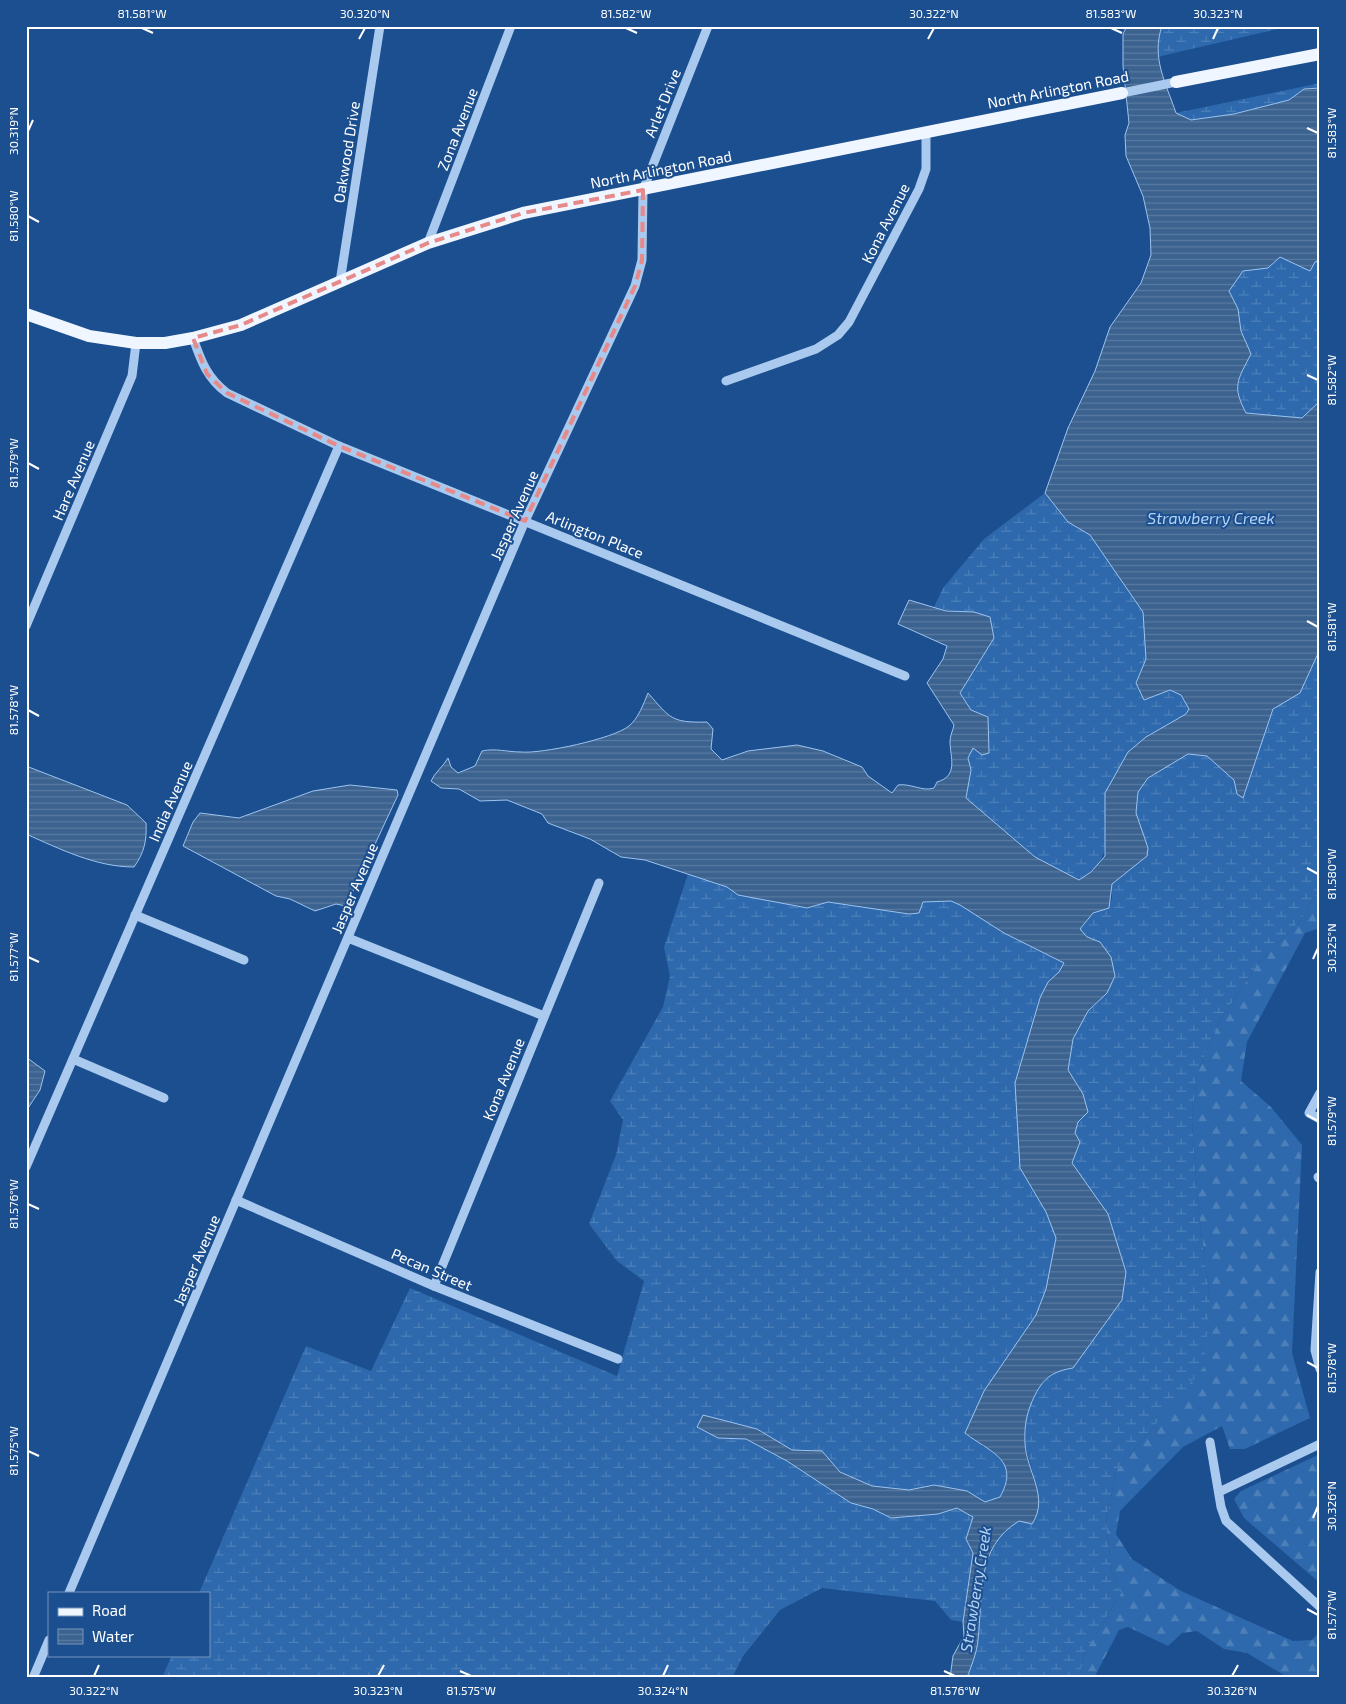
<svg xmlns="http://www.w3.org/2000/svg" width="1346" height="1704" font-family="'Exo 2',sans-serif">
<defs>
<pattern id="forest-firs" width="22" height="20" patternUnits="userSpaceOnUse" patternTransform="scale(1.25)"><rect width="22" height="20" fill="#2e69ad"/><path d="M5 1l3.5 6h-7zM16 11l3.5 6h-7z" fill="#4d80b9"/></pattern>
<pattern id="wetland-marsh" width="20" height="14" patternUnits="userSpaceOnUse" patternTransform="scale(1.25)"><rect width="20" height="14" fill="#2e69ad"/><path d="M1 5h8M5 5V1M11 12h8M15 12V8" fill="none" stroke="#4d80b9"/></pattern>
<pattern id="water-rules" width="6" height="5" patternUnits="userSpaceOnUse" patternTransform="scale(1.25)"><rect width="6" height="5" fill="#3c6290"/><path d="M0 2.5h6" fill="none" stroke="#597aa1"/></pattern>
</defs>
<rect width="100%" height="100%" fill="#1b4f8f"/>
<g fill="url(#forest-firs)">
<path d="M1320 887V928L1305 933 1247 1042 1241 1081 1271 1107 1302 1145 1292 1353 1310 1418 1245 1449H1230L1222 1426 1183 1447 1120 1511 1116 1534 1132 1559 1181 1591 1293 1641 1312 1640 1320 1631V1678H1289L1247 1653 1224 1649 1197 1631 1182 1633 1168 1646 1128 1627 1119 1630 1094 1678H1079L1085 1652 1121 1593 1112 1574 1106 1522 1116 1471 1155 1425 1210 1298 1199 1216 1192 1122 1197 1074 1219 1022 1259 962 1301 920Z"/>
<path d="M1320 1454V1583L1244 1518 1234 1499 1241 1491Z"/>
</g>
<g fill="url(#wetland-marsh)">
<path d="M1162 26H1290L1157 57V42Z"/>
<path d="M1320 83V88L1304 89 1289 100 1234 114 1191 120 1176 113Z"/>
<path d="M1320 111V887L1301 920 1259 962 1219 1022 1197 1074 1192 1122 1199 1216 1210 1298 1204 1367 1116 1471 1106 1522 1112 1574 1121 1593 1085 1652 1079 1678H967L978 1642 982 1576 994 1546 1005 1529 1019 1521 1038 1492 1025 1445 1026 1414 1039 1387 1122 1300 1126 1272 1108 1214 1072 1163 1080 1142 1074 1133 1078 1122 1088 1112 1083 1094 1068 1070 1073 1039 1088 1011 1107 993 1100 942 1087 937 1080 930 1093 913 1109 907 1112 898V884L1147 855 1148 848 1136 813 1138 792 1148 778 1188 754 1207 756 1234 780 1237 794 1243 798 1248 784 1165 371Z"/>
<path d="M1110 327 1189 709 1186 714 1146 737 1104 823C1108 853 1104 863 1079 880L1035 857 966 798 971 770 968 758 988 717 971 710 960 693 994 638 990 617C971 611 953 613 934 607L943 588 984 539 1045 493 1068 428 1095 371Z"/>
<path d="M688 874 727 887 738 895 797 906 807 908 828 902 909 914 919 908 922 902 951 901 960 905 1004 933 1064 963 1059 972 1048 982 1020 1139V1168L1046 1212 1057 1238 1046 1290 1036 1315 1017 1343 982 1446C986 1448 993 1449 997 1452 1010 1464 1008 1484 1000 1497L985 1502 967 1491 934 1485 910 1490 872 1486 840 1472 822 1451 792 1450 757 1429 718 1438 746 1439 787 1461 851 1503 873 1509 891 1518 938 1514 957 1508 973 1517 966 1539 973 1553 963 1622 951 1620 935 1601 822 1588 780 1610 743 1656 732 1678H468L467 1673 439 1678H162L172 1655H209V1593H199L306 1346 371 1371 410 1288 617 1376 644 1281 617 1261 589 1224 616 1155 623 1120 610 1101 663 1007 670 976 664 947Z"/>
</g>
<g fill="url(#water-rules)" stroke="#9cc4f0">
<path d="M1127 26H1162C1151 58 1166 83 1176 113L1191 120 1234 114 1289 100 1304 89 1320 88V260L1315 262 1310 271 1280 257 1268 268 1243 271 1229 291 1238 309 1241 331 1251 354C1237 381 1232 386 1246 413L1302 418 1320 401V649L1300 693 1273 709 1243 798 1237 794 1234 780 1207 756 1188 754 1148 778 1138 792 1136 813 1148 848 1147 856 1112 884 1109 908 1093 913 1080 929 1087 937 1100 942 1111 957 1115 976 1107 993 1088 1011 1073 1039 1068 1070 1083 1094 1088 1112 1078 1122 1075 1133 1080 1142 1072 1163 1108 1214 1126 1272 1122 1300 1073 1368C1054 1371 1044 1377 1035 1395 1027 1411 1024 1425 1025 1443 1026 1471 1050 1497 1032 1524L1019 1521C975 1547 983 1597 978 1640 977 1653 971 1666 967 1678H950L953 1656 964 1636 963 1622 973 1553 966 1539 973 1517 957 1508 938 1514 891 1518 873 1509 851 1503 787 1461 746 1439 718 1438 697 1427 703 1415 757 1429 792 1450 822 1451 840 1472 872 1486 909 1490 934 1485 967 1491 985 1502 1000 1497C1021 1459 989 1452 965 1433L984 1391 1036 1315 1046 1289 1056 1238 1046 1212 1020 1168 1015 1083 1040 998 1048 982 1059 972 1064 963 1004 933 960 905 951 901 923 902 919 913 909 914 828 902 807 908 797 906 738 895 727 887 645 860 621 857 590 839 548 823 542 814 507 800 480 801 459 789 441 788 431 781C435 772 443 767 448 758L451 767 458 773 475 766 482 751C496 748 507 752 521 752 541 754 613 739 629 726 638 719 644 703 648 693 670 718 671 723 707 722L713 729 711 749 722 760 748 751 797 745 823 751 862 767 868 776 892 793 898 785C911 783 922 792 934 788L937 782C959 776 950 757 950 741 950 736 953 730 954 725L927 683 943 659 947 646 898 624 909 600 946 611 974 612 990 617 994 638 960 693 971 710 988 717 989 753 982 755 973 748 968 758 971 770 966 798 1035 857 1079 880 1091 872 1105 856V793L1128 752 1146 737 1186 714 1189 709 1181 695 1170 690 1144 700 1136 683 1146 659 1143 612 1090 535 1068 522 1045 493 1068 428 1095 371 1110 327 1141 283 1151 255 1150 228 1143 196 1126 156 1125 135 1129 123 1123 66V34Z"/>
<path d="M26 766 127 805 146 823C147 841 144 853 134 867 96 867 60 849 26 834Z"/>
<path d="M350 785 397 790 398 795 346 906 336 904 315 911 290 899 276 896 183 846 193 822 200 813 239 818 313 791Z"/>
<path d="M26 1057 45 1071 40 1090 26 1111Z"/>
</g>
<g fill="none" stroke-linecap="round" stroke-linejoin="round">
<g stroke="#a9c9ee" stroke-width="9">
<path d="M1122 93 1176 82"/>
<path d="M428 243 511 26"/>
<path d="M340 282 380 26"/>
<path d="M193 338C201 361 207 378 227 393L339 446 905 676"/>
<path d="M726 381 816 349 838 335 849 322 919 189 926 169V132"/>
<path d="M26 626 132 376 136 343"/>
<path d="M135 915 244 960"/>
<path d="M348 938 544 1016"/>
<path d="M73 1059 164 1098"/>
<path d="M1320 1093 1309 1113 1320 1119"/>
<path d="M26 1167 339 446"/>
<path d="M1318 1177 1320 1179"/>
<path d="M236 1200 434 1286 618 1359"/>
<path d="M1320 1272 1315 1350 1320 1369"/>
<path d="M434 1286 599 883"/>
<path d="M1210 1442 1221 1507 1226 1521 1320 1607"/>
<path d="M1219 1492 1320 1444"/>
<path d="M69 1593 525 521 635 286 642 260 643 190 708 26"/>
<path d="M33 1678 49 1640"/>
</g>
<g stroke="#f0f6ff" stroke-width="12">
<path d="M1176 82 1320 54"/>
<path d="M26 314 89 336 136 343H165L193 338 241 325 428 243 523 213 1122 93"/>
</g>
</g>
<path fill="none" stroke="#e88989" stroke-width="4" stroke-dasharray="10 6" stroke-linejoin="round" d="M643 190 642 260 635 286 525 521 339 446 227 393 207 374 193 338 241 325 428 243 523 213Z"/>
<path fill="none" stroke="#fff" stroke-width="2" d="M142 28 153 33M626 28 637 33M1111 28 1122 33M359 39 365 28M928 39 934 28M1213 39 1218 28M1307 128 1318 133M28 131 33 120M28 216 39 222M1307 375 1318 380M28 463 39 469M1307 621 1318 627M28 710 39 716M1307 868 1318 874M28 957 39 962M1313 959 1318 948M1307 1115 1318 1121M28 1204 39 1209M1307 1362 1318 1368M28 1451 39 1456M1313 1518 1318 1506M1307 1609 1318 1615M460 1671 471 1676M944 1671 955 1676M94 1676 99 1665M378 1676 384 1665M663 1676 668 1665M1232 1676 1238 1665"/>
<g text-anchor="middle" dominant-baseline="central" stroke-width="4" stroke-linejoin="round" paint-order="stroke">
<g font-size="15" fill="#fff" stroke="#1b4f8f">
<text transform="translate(1058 89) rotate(-11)">North Arlington Road</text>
<text transform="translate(662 103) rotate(-68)">Arlet Drive</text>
<text transform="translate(457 129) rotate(-69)">Zona Avenue</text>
<text transform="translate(346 152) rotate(-81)">Oakwood Drive</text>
<text transform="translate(661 169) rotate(-11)">North Arlington Road</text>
<text transform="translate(885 223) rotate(-63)">Kona Avenue</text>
<text transform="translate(73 480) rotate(-67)">Hare Avenue</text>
<text transform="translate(514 515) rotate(-66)">Jasper Avenue</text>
<text transform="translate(595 534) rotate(22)">Arlington Place</text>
<text transform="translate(170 801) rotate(-66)">India Avenue</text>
<text transform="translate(354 888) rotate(-67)">Jasper Avenue</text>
<text transform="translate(503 1079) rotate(-68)">Kona Avenue</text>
<text transform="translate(196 1260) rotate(-67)">Jasper Avenue</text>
<text transform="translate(432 1269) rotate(23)">Pecan Street</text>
</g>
<g font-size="16" font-style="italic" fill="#b5d3f5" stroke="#1b4f8f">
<text x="1211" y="517">Strawberry Creek</text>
<text transform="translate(975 1589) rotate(-81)">Strawberry Creek</text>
</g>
</g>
<rect width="1346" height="1704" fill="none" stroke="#1b4f8f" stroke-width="55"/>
<rect x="48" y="1592" width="162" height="65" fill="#1b4f8f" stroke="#7695bc"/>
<rect x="58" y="1608" width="25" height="8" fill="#f0f6ff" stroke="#7695bc"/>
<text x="92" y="1616" font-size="15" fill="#ffffff">Road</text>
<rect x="58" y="1629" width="25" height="15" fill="url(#water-rules)" stroke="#7695bc"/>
<text x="92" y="1642" font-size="15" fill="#ffffff">Water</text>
<rect x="28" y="28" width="1290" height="1648" fill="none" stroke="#fff" stroke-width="2"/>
<g font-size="12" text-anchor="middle" fill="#fff">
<text x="142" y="18">81.581°W</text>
<text x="365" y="18">30.320°N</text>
<text x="626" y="18">81.582°W</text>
<text x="934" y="18">30.322°N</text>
<text x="1111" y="18">81.583°W</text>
<text x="1218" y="18">30.323°N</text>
<text transform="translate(14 131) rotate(-90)" y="4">30.319°N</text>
<text transform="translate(1332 133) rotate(-90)" y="4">81.583°W</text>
<text transform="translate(14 216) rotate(-90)" y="4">81.580°W</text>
<text transform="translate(1332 380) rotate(-90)" y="4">81.582°W</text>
<text transform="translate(14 463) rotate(-90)" y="4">81.579°W</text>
<text transform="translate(1332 627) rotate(-90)" y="4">81.581°W</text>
<text transform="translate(14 710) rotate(-90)" y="4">81.578°W</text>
<text transform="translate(1332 874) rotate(-90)" y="4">81.580°W</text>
<text transform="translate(1332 948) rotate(-90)" y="4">30.325°N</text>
<text transform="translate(14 957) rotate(-90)" y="4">81.577°W</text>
<text transform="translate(1332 1121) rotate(-90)" y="4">81.579°W</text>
<text transform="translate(14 1204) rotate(-90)" y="4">81.576°W</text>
<text transform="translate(1332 1368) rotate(-90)" y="4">81.578°W</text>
<text transform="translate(14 1451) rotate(-90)" y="4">81.575°W</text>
<text transform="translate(1332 1506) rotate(-90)" y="4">30.326°N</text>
<text transform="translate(1332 1615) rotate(-90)" y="4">81.577°W</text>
<text x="94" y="1695">30.322°N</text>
<text x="378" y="1695">30.323°N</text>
<text x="471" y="1695">81.575°W</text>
<text x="663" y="1695">30.324°N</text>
<text x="955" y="1695">81.576°W</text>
<text x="1232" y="1695">30.326°N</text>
</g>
</svg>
